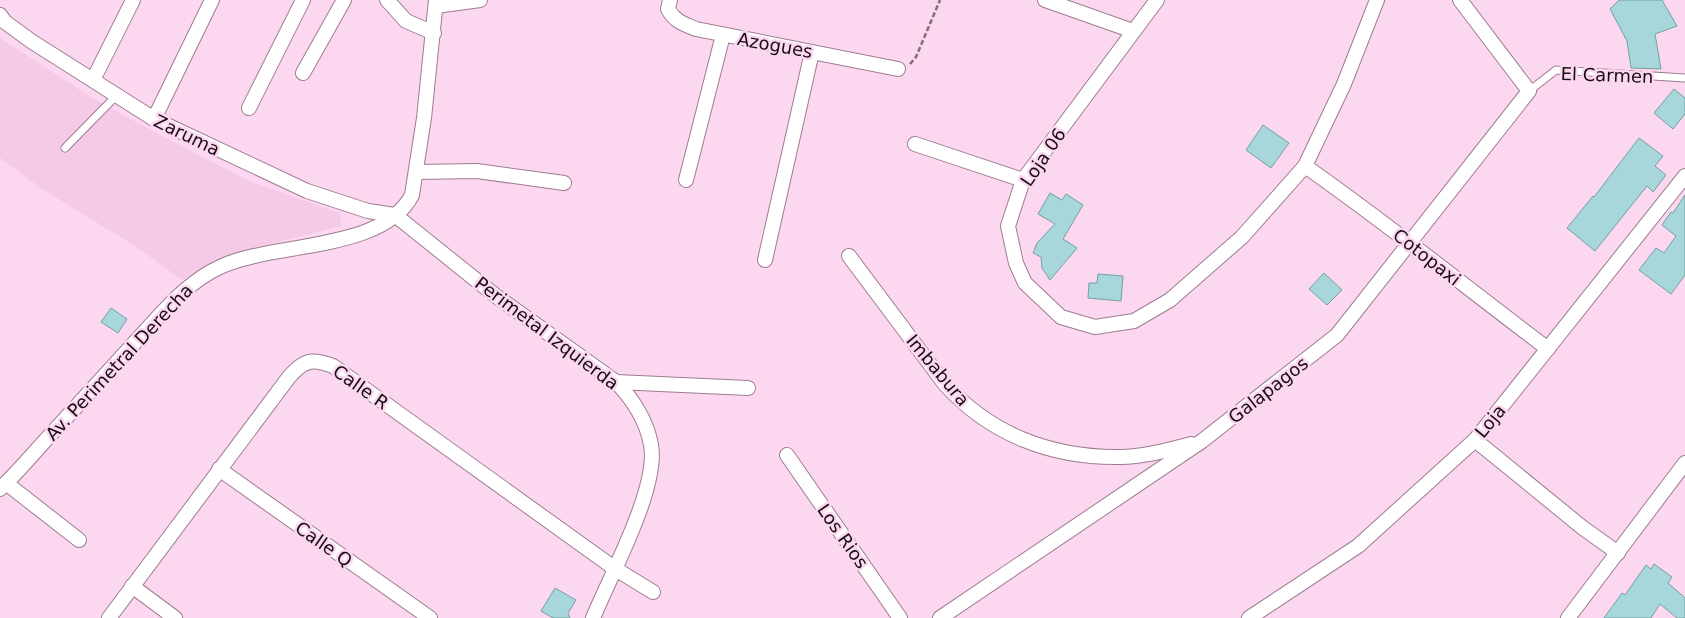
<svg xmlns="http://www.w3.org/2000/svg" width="1685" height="618" font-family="'DejaVu Sans',sans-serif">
<rect width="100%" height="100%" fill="#fcd8f0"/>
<path fill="#f5cae6" d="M0 38 94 99 166 138 249 181 340 213 341 226 232 254 182 280 135 246 42 189 0 158Z"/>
<g fill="#a7d7da" stroke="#72a0a3">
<path d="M1619 0H1662L1677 26 1655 34 1661 69 1631 68 1627 41 1610 9Z"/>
<path d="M1674 89 1685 98V114L1673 129 1654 113Z"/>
<path d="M1263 125 1289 143 1271 168 1246 150Z"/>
<path d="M1639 138 1663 156 1655 166 1666 175 1653 192 1647 186 1595 251 1567 228 1593 196 1594 197Z"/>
<path d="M1050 193 1062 200 1066 194 1083 205 1063 239 1077 248 1050 280 1042 268 1041 257 1033 253 1037 243 1055 224 1038 214Z"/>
<path d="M1685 195V275L1671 294 1639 270 1656 248 1664 253 1676 236 1662 225 1671 212 1673 213Z"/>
<path d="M1324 273 1342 290 1327 305 1309 289Z"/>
<path d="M1098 274 1123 276 1121 301 1088 298 1089 283H1097Z"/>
<path d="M111 308 127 319 118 333 101 322Z"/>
<path d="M1654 564 1672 577 1668 583 1685 598V618H1677L1660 604 1651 618H1604L1622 593 1625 595 1646 565 1651 569Z"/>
<path d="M555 588 576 600 568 613 570 618H553L541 611Z"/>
</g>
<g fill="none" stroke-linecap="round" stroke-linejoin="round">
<g stroke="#9d7c91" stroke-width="9">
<g id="lane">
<path d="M1529 91 1556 70 1685 78"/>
<path d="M65 148 117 95"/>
</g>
</g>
<g stroke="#9d7c91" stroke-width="16">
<g id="street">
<path d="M387 0 406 21 434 33"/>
<path d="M670 0 668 9C674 21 684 24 696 29L898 69"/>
<path d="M1045 0 1133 31"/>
<path d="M1157 0 1023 180 1008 226 1016 263 1025 283 1061 317 1095 327 1134 321 1170 300 1242 237 1305 166 1344 84 1377 0"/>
<path d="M436 6 480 0"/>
<path d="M0 15 5 22 31 41 154 119 307 191 368 211 395 215 496 296 616 382C632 398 647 421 651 445 659 488 610 576 593 618"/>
<path d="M303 73 344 0"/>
<path d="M93 80 133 0"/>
<path d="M249 108 303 0"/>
<path d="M154 119 212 0"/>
<path d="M915 144 1023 180"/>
<path d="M1305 166C1388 224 1467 288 1548 349"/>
<path d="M416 172 477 171 564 183"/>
<path d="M686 180 723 35"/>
<path d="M849 256 944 383C989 434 1051 458 1120 457 1144 457 1168 450 1191 444"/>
<path d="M765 260 812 52"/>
<path d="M616 382 748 388"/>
<path d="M1475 440 1583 528 1618 553"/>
<path d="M787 455 900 618"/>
<path d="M219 469 430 618"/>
<path d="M6 483 79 540"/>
<path d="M0 489C19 471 36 450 54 431 82 400 110 370 138 339 162 313 187 282 220 267 272 242 383 252 412 195L424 118 436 0"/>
<path d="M132 586 175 618"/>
<path d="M109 618 289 377C304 360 311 358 333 366L614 568 653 592"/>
<path d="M940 618 1202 441 1337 335 1529 91 1460 0"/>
<path d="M1249 618 1358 546 1475 440 1685 176"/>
<path d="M1568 618 1685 463"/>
</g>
</g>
<path stroke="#826b7b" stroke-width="2.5" stroke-dasharray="5 2.5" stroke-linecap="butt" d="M910 64 916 57 940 0"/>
<use href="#lane" stroke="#fff" stroke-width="7"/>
<use href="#street" stroke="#fff" stroke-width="14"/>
</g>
<g text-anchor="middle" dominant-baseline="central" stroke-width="5" stroke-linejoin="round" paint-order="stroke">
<g font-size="18" fill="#190d15" stroke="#fcd8f0">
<text transform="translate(775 45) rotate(10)">Azogues</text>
<text transform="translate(1607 75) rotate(2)">El Carmen</text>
<text transform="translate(187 135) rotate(26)">Zaruma</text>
<text transform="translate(1043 157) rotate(-56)">Loja 06</text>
<text transform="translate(1427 257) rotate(38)">Cotopaxi</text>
<text transform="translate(547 333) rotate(37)">Perimetal Izquierda</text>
<text transform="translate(119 362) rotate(-47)">Av. Perimetral Derecha</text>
<text transform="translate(938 370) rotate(50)">Imbabura</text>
<text transform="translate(361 387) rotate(35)">Calle R</text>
<text transform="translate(1268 390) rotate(-38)">Galapagos</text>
<text transform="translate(1490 421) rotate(-51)">Loja</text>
<text transform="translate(843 536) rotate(55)">Los Rios</text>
<text transform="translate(324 544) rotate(35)">Calle Q</text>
</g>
</g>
</svg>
